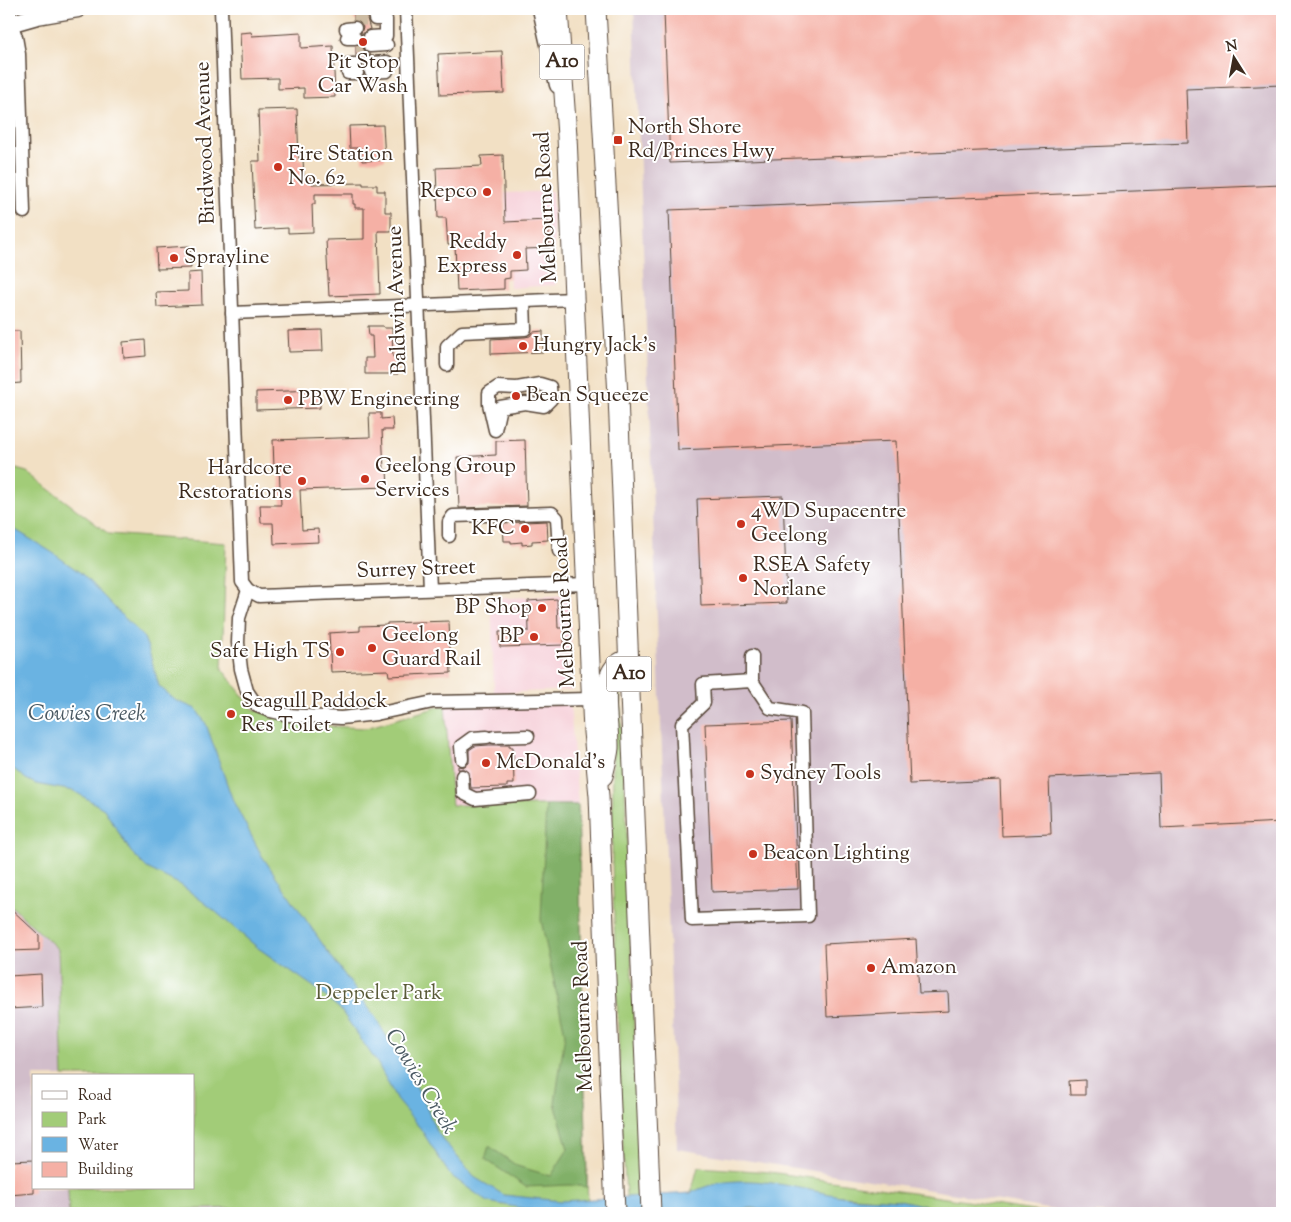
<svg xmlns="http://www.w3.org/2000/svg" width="1291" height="1222" font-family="'Sorts Mill Goudy',serif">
<rect width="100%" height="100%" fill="#fff"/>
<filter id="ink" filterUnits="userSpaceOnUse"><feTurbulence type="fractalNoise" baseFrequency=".02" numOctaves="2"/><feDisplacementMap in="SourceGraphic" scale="10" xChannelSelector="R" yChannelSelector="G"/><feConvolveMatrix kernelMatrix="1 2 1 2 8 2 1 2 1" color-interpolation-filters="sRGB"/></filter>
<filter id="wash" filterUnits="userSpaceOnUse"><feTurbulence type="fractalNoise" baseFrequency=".0096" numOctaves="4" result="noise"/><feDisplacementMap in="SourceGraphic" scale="20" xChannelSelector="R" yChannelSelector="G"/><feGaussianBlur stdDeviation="1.12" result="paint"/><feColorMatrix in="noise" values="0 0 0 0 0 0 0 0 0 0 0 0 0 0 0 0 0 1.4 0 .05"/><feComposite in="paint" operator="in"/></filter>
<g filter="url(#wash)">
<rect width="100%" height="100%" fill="#f2e0c4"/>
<g fill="#f6cfd8">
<path d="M552 191 556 285 510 288 505 193Z"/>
<path d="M570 595 573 690 494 693 491 599Z"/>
<path d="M570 702 578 805H452L445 705Z"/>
</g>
<g fill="#d1bdca">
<path d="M634 9H1282V1213H1073L677 1149Z"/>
<path d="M9 904 58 949 63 1076H34V1188H68L69 1213H9Z"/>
<path d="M238 1208V1213H104Z"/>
</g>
<g fill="#a2cc78" stroke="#6e7b4b">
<path d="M9 467 27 472 109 534 226 543 222 669 253 709 306 725 366 728 445 705 452 805H578L588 1213H238L237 1208 69 1213 68 1188H194V1076H63L58 949 9 904Z"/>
<path d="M619 675 625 787 641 1213H627L621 1112 612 860 613 771 611 693Z"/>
<path d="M698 1167 770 1172 1047 1213H955L900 1201 844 1196 691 1193Z"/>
<path d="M753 1208 793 1213H709Z"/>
</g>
<path fill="#81b068" stroke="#5e6d43" d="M546 805H578L587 1187 569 1185 526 1187 485 1159 489 1146 517 1166 551 1176 568 1149 555 1103 565 1034 541 920Z"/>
<path fill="#6ab3e2" stroke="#526e80" d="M9 527 19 532 53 553 82 574 144 638 148 648 159 686 175 700 196 709 206 724 233 801 262 856 328 952 375 1017 423 1098 436 1131 474 1177 504 1195 561 1201 691 1193C738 1168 792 1188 841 1196 860 1199 880 1198 899 1200 917 1203 936 1209 955 1213H793L752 1208 709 1213 676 1212 548 1213 488 1202 450 1175 420 1128 398 1102 378 1064 340 1009 314 987 258 948 210 907 181 885 147 868 131 852 104 809 74 791 36 784 26 779 9 765Z"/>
<g id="blocks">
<g fill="#f5b0a5">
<path d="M747 9H1282V85L1186 89 1188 143 670 163 664 12Z"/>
<path d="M367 12 369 14 367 19 370 29 365 31 362 35 361 33 363 27 359 21 354 20V13Z"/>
<path d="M251 32 252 36 301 33V48L333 46 335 97 304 98V88L278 89V78L242 79 240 33Z"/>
<path d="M363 40V50L371 55 366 57 363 61 360 57 356 56V46L359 45Z"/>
<path d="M502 51 504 93 440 95 438 54Z"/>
<path d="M297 109 299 159H303L304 177H311L312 184 363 183V185H377V191H385V212H391V231H378L380 294 329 296 326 240 364 239V208H355V204H353V194H315V204H312L313 232 288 233V228L255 230 252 161H260L258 110Z"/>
<path d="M383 125 385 160 362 161 361 148H350L349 126Z"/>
<path d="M503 155 505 222 548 220 550 248 525 249 526 270 510 271V278L504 279V289L457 291 455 245H448L446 218H438L436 168 482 166 481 156Z"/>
<path d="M1282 185V822L1161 828 1159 773 1049 778 1051 834 1002 836 1000 780 910 784 896 441 678 450 669 210Z"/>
<path d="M190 246 191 268 157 269 156 248Z"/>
<path d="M201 272 202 305 157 307 156 292 188 291V273Z"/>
<path d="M368 326H383L384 328H392L393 357H397L398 374H365V358H373L372 336H369Z"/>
<path d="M322 330 323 351 289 352 288 331Z"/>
<path d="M9 331H20L21 383 9 384Z"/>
<path d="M543 331V352L491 354V339L525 337 530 336 533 332Z"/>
<path d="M145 340 146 356 124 358 123 342Z"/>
<path d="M319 390 320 408 256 410V392Z"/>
<path d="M369 413H381V419L392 418 393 430H382L384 470H387L388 487 300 490 302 530 318 529 319 542 274 544 273 523H261L260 505H281L279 468H274L273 440 370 437Z"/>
<path d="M525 440 527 506 459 508 457 457 496 455V441Z"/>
<path d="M783 496 787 603 701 606 697 499Z"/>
<path d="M547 521 548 540 532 541V544L522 545V542L511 543V541H504L503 523Z"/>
<path d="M557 599 558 628H564V645L500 647 499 632 529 631 528 601Z"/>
<path d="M449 621 451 673 389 676 388 670 331 672 329 633 360 631V626L387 625V623Z"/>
<path d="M791 721 798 889 712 892 705 724Z"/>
<path d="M489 745H510V747H513L514 784H507V787L471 788 469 772 465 769H458V766L463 767 469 763V750L475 746Z"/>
<path d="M9 907 39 935V950L9 951Z"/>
<path d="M916 939 919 993 948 992 949 1011 827 1017 824 944Z"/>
<path d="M41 974 42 1007 9 1009V976Z"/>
<path d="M1085 1080V1095H1070L1069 1081Z"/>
<path d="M34 1160V1193L9 1195V1161Z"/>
</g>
</g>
</g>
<g filter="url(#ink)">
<use href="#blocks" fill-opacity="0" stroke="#564537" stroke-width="1"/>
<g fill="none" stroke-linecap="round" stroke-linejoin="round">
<g stroke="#cdbca3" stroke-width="12" stroke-dasharray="12 6" stroke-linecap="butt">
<path d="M354 20 375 19"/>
<path d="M356 46H370"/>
</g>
<g stroke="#564537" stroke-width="15">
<g id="minor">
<path d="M221 9 242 582 248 590 259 596 587 584"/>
<path d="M406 9 430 589"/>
<path d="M11 23 16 37 19 54 24 212"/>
<path d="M346 29 355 28"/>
<path d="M370 37 386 36V19H375"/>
<path d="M347 38H355"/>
<path d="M370 46 387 45"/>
<path d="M371 63 387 62"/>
<path d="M348 64H356"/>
<path d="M371 72 387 71"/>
<path d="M348 73H357"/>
<path d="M232 313 574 299"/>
<path d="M447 365V346L462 332 525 329 524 301"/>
<path d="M540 384 550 387 551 399 544 406 525 403 500 407 495 430 489 404V393L498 387 517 388Z"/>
<path d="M449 536V522L453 516 552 513 557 518 559 551"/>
<path d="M248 590 239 618 238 643 241 669 247 691 257 706 270 711 288 715 341 718 376 714 433 702 592 699"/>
<path d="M752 656V681"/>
<path d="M752 681 770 708 802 713 808 916 692 920 682 724 704 703 703 684Z"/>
<path d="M494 737 528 736"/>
<path d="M462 759 461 746 472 738 487 737"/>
<path d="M462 776 463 793 475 799 530 794"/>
</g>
</g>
<g stroke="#564537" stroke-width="19">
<g id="major">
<path d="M541 9 558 85"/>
<path d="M9 24 37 16 78 9"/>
</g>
</g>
<g stroke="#564537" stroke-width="21">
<g id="highway">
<path d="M558 9 567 136 593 732 599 796 615 1213"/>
<path d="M596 9 618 396 651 1213"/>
<path d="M603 776C605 767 608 758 609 748 610 726 598 679 618 664 620 662 625 660 628 659"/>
</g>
</g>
<use href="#minor" stroke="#fff" stroke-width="12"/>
<use href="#major" stroke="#fff" stroke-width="16"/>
<use href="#highway" stroke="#fff" stroke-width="19"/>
</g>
</g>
<g fill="#c8321e" stroke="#fff" stroke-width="2">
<circle cx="363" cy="42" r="5"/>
<rect x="613" y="135" width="10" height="10" rx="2.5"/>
<circle cx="278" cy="167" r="5"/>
<circle cx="487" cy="192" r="5"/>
<circle cx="517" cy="255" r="5"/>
<circle cx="174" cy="258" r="5"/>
<circle cx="523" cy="346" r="5"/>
<circle cx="516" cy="396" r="5"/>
<circle cx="288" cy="400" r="5"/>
<circle cx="365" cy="479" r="5"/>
<circle cx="302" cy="481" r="5"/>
<circle cx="741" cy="524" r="5"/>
<circle cx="525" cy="529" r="5"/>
<circle cx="743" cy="578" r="5"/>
<circle cx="542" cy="608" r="5"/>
<circle cx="534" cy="637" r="5"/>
<circle cx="372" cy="648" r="5"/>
<circle cx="340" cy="652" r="5"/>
<circle cx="231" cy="714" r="5"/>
<circle cx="486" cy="763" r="5"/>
<circle cx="750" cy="774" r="5"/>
<circle cx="753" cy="854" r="5"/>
<circle cx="871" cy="968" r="5"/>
</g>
<g text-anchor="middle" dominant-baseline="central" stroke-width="4" stroke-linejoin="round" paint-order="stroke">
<g fill="#fff" stroke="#766a62" stroke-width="1">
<rect x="539.5" y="44.5" width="45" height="35" rx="4"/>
<rect x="606.5" y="656.5" width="45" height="35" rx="4"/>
</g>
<g font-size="20" font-weight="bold" fill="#3b2a1e">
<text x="562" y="62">A10</text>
<text x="629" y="674">A10</text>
</g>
<g font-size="21" fill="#3b2a1e" stroke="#fff" text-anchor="start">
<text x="363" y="63" text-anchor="middle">Pit Stop<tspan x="363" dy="24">Car Wash</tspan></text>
<text x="628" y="128">North Shore<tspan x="628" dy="24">Rd/Princes Hwy</tspan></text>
<text x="288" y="155">Fire Station<tspan x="288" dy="24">No. 62</tspan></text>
<text x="477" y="192" text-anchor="end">Repco</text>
<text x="507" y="243" text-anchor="end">Reddy<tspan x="507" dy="24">Express</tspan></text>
<text x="184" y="258">Sprayline</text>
<text x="533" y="346">Hungry Jack's</text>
<text x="526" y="396">Bean Squeeze</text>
<text x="298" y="400">PBW Engineering</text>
<text x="375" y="467">Geelong Group<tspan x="375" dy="24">Services</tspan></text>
<text x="292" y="469" text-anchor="end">Hardcore<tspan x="292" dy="24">Restorations</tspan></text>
<text x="751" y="512">4WD Supacentre<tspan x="751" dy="24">Geelong</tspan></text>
<text x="515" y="529" text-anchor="end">KFC</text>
<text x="753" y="566">RSEA Safety<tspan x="753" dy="24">Norlane</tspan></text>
<text x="532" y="608" text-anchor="end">BP Shop</text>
<text x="382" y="636">Geelong<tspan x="382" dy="24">Guard Rail</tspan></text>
<text x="524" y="637" text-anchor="end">BP</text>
<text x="330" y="652" text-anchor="end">Safe High TS</text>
<text x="241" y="702">Seagull Paddock<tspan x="241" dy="24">Res Toilet</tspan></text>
<text x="496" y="763">McDonald's</text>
<text x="760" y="774">Sydney Tools</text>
<text x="763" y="854">Beacon Lighting</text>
<text x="881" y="968">Amazon</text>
</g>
<g font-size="21" fill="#3b2a1e" stroke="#fff">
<text transform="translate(206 143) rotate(-92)">Birdwood Avenue</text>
<text transform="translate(547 207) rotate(-93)">Melbourne Road</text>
<text transform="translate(398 300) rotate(-92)">Baldwin Avenue</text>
<text transform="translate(416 570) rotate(-2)">Surrey Street</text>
<text transform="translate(565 612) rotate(-93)">Melbourne Road</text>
<text transform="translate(584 1016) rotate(-92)">Melbourne Road</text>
</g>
<g font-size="21" fill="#5a5b39" stroke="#fff">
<text x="379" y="994">Deppeler Park</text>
</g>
<g font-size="22" font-style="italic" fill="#4b5a63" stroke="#fff">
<text x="87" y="715">Cowies Creek</text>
<text transform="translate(420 1082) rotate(59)">Cowies Creek</text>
</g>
</g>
<rect width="1291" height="1222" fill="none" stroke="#fff" stroke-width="30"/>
<rect x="32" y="1074" width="162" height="115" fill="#ffffff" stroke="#b1aaa5"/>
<rect x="42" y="1091" width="25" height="8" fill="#ffffff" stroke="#b1aaa5"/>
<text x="78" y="1100" font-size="15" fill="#3b2a1e">Road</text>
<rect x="42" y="1112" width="25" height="15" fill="#a2cc78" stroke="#b1aaa5"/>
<text x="78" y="1124" font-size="15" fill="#3b2a1e">Park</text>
<rect x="42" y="1137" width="25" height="15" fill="#6ab3e2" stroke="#b1aaa5"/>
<text x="78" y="1150" font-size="15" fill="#3b2a1e">Water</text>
<rect x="42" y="1162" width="25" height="15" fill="#f5b0a5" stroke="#b1aaa5"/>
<text x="78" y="1174" font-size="15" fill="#3b2a1e">Building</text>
<g transform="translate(1234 58) rotate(349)" stroke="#ffffff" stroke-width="4" paint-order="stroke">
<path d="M0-4L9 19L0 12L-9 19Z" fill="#3b2a1e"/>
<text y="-8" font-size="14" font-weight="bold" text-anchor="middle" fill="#3b2a1e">N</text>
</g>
</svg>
